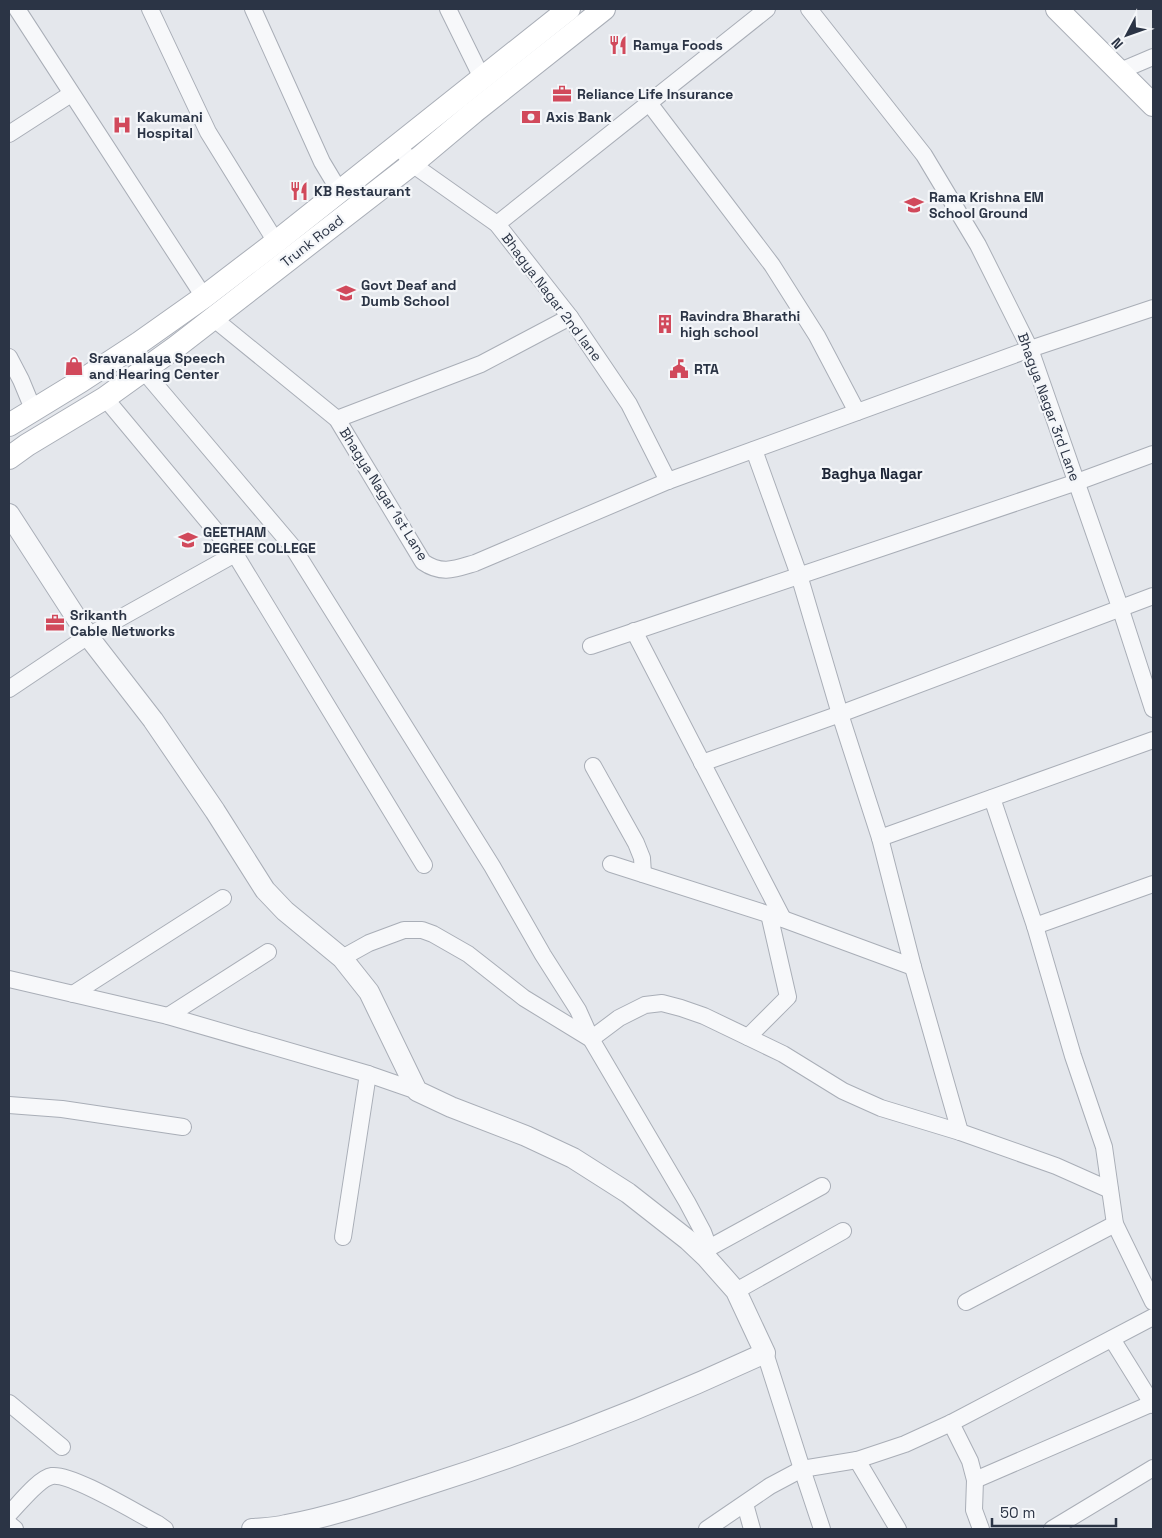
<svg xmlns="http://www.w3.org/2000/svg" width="1162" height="1538" font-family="'Space Grotesk',sans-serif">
<rect width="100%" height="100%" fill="#e4e7ec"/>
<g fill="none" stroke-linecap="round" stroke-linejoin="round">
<g stroke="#a9aeb7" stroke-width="18">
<g id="minor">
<path d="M17 9 204 297"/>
<path d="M150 9 208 132 276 242"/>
<path d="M253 9 322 162 340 192"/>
<path d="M448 9 482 78"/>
<path d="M809 9 924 155 978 245 1030 349 1120 607 1153 709"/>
<path d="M1120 71 1153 57"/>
<path d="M649 103 772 265 817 336 857 412"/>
<path d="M9 134 71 94"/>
<path d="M398 144 412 164 497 224 570 317 629 404 668 481"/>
<path d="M497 224 767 9"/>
<path d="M213 318 337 419 423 562C442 575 455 569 475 563L668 481 1030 349 1153 308"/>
<path d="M9 357 21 380 33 409"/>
<path d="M143 370 292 546 492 866 543 955 578 1010 591 1039 619 1018 645 1005 662 1003 681 1008 704 1016 783 1054 843 1091 881 1108 960 1132 1056 1166 1110 1190"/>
<path d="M105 398 235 554 424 865"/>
<path d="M337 419 481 364 570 317"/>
<path d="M754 450 799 575 840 714 880 838 913 967 960 1132"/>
<path d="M634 631 783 919"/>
<path d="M591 646 1077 482 1153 454"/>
<path d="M9 689 88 636 235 554"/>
<path d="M702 763 840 714 1153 596"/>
<path d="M593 766 636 843 642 858 643 874"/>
<path d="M992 798 1035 926 1073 1056 1104 1147 1115 1224 1153 1302"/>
<path d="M880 838 1153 740"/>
<path d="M611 864 783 919 913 967"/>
<path d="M1035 926 1153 884"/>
<path d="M342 958 369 943 404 930H422L433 934 468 954 524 998 591 1039 687 1202 703 1232 709 1248 706 1257"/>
<path d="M9 979 168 1016 368 1074 417 1091"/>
<path d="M73 994 223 898"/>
<path d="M168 1016 268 952"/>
<path d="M748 1037 788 997 769 914"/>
<path d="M9 1105 62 1109 183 1127"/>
<path d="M343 1237 368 1074"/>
<path d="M709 1248 822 1186"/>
<path d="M736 1291 843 1231"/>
<path d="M966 1302 1115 1224"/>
<path d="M1112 1339 1153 1405"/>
<path d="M765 1353 802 1469 857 1460 905 1444 951 1423 1153 1317"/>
<path d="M9 1403 62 1447"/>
<path d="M951 1423 970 1461 975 1480 974 1510 981 1529"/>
<path d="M857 1460 898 1529"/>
<path d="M975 1480 1153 1403"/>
<path d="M745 1504 752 1529"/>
<path d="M9 1514C19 1504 39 1478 52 1476 72 1473 138 1514 158 1524L165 1529"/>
<path d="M9 1524 15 1529"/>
<path d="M707 1529 770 1486 802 1469 822 1529"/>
<path d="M1052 1529 1153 1468"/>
</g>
</g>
<g stroke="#a9aeb7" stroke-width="22">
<path id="tertiary" d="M9 514 88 636 153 720 215 811 265 890 285 911 342 958 369 992 417 1091 451 1107 526 1136 573 1158 628 1193 688 1240 706 1257 736 1291 765 1353C655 1404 543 1448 427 1485 381 1500 334 1516 286 1525 275 1528 263 1528 252 1529"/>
</g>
<g stroke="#a9aeb7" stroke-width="24">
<g id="secondary">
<path d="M1057 9 1153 105"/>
<path d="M9 425 81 381 139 343 204 297 276 242 569 9"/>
<path d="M9 458 27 445 105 398 176 347 412 164 474 112 604 9"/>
</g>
</g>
<use href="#minor" stroke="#f7f8fa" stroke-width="16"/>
<use href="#tertiary" stroke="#f7f8fa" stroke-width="20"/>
<use href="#secondary" stroke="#fff" stroke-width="22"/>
</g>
<defs>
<g id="restaurant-bare" transform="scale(1.5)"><path d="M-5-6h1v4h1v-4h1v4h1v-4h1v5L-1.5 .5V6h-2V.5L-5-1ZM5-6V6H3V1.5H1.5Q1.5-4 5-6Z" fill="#d1495b" stroke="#f4f6f9" stroke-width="2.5" paint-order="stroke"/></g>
<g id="office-bare" transform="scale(1.5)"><path d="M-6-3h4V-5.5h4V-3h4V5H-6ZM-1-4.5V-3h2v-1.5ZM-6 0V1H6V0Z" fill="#d1495b" stroke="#f4f6f9" stroke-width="2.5" paint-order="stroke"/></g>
<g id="bank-bare" transform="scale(1.5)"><path d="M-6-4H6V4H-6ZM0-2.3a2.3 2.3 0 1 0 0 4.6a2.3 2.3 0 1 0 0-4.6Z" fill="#d1495b" stroke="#f4f6f9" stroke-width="2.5" paint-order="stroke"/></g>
<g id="hospital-bare" transform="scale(1.5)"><path d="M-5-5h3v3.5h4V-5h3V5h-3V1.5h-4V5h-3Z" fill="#d1495b" stroke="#f4f6f9" stroke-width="2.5" paint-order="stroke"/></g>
<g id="school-bare" transform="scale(1.5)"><path d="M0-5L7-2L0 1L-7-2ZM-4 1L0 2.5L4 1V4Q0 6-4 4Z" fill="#d1495b" stroke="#f4f6f9" stroke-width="2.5" paint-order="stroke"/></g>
<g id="building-bare" transform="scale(1.5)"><path d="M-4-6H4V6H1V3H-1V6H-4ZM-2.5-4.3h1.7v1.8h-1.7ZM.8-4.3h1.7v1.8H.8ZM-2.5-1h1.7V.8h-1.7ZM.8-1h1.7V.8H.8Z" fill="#d1495b" stroke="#f4f6f9" stroke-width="2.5" paint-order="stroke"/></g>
<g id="shop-bare" transform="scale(1.5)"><path d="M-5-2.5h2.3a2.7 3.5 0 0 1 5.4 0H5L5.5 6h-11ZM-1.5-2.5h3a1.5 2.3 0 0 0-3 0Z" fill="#d1495b" stroke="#f4f6f9" stroke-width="2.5" paint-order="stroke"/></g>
<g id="civic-bare" transform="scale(1.5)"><path d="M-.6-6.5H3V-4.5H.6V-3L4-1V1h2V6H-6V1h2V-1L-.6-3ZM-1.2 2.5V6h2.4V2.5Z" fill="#d1495b" stroke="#f4f6f9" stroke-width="2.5" paint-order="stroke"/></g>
<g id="university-bare" transform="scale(1.5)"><path d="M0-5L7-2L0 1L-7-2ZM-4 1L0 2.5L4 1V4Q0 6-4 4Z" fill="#d1495b" stroke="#f4f6f9" stroke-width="2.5" paint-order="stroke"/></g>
</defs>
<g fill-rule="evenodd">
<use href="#restaurant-bare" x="618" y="45"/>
<use href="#office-bare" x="562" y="94"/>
<use href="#bank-bare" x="531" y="117"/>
<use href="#hospital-bare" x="122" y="125"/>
<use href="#restaurant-bare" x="299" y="191"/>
<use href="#school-bare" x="914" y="205"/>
<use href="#school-bare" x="346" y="293"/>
<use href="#building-bare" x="665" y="324"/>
<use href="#shop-bare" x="74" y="366"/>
<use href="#civic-bare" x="679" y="369"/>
<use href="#university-bare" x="188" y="540"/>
<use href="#office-bare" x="55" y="623"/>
</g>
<g text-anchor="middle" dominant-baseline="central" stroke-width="4.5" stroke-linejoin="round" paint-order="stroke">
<g font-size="14" font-weight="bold" fill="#2b3445" stroke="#f4f6f9" text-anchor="start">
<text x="633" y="45">Ramya Foods</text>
<text x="577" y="94">Reliance Life Insurance</text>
<text x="137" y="117">Kakumani<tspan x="137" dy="16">Hospital</tspan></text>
<text x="546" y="117">Axis Bank</text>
<text x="314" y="191">KB Restaurant</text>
<text x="929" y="197">Rama Krishna EM<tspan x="929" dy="16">School Ground</tspan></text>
<text x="361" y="285">Govt Deaf and<tspan x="361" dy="16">Dumb School</tspan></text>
<text x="680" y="316">Ravindra Bharathi<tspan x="680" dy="16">high school</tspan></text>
<text x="89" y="358">Sravanalaya Speech<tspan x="89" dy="16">and Hearing Center</tspan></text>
<text x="694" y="369">RTA</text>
<text x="203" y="532">GEETHAM<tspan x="203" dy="16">DEGREE COLLEGE</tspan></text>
<text x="70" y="615">Srikanth<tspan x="70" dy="16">Cable Networks</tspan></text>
</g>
<g font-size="14" fill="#2b3445" stroke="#f4f6f9">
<text transform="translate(312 241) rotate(-38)">Trunk Road</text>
<text transform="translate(552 297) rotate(53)">Bhagya Nagar 2nd lane</text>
<text transform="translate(1049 407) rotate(70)">Bhagya Nagar 3rd Lane</text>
<text transform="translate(384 494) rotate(58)">Bhagya Nagar 1st Lane</text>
</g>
<g font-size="15" font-weight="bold" fill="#1d2536" stroke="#f4f6f9">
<text x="872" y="473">Baghya Nagar</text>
</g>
</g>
<rect width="1162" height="1538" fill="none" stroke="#2b3445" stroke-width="20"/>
<g transform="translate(1127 35) rotate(229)" stroke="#f4f6f9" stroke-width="4" paint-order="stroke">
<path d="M0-4L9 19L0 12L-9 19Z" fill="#2b3445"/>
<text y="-8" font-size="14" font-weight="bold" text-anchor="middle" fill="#2b3445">N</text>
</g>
<path d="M992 1518v8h124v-8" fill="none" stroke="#2b3445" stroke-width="2.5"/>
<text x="1000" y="1518" font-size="15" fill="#2b3445" stroke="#f4f6f9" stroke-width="4" paint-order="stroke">50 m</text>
</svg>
